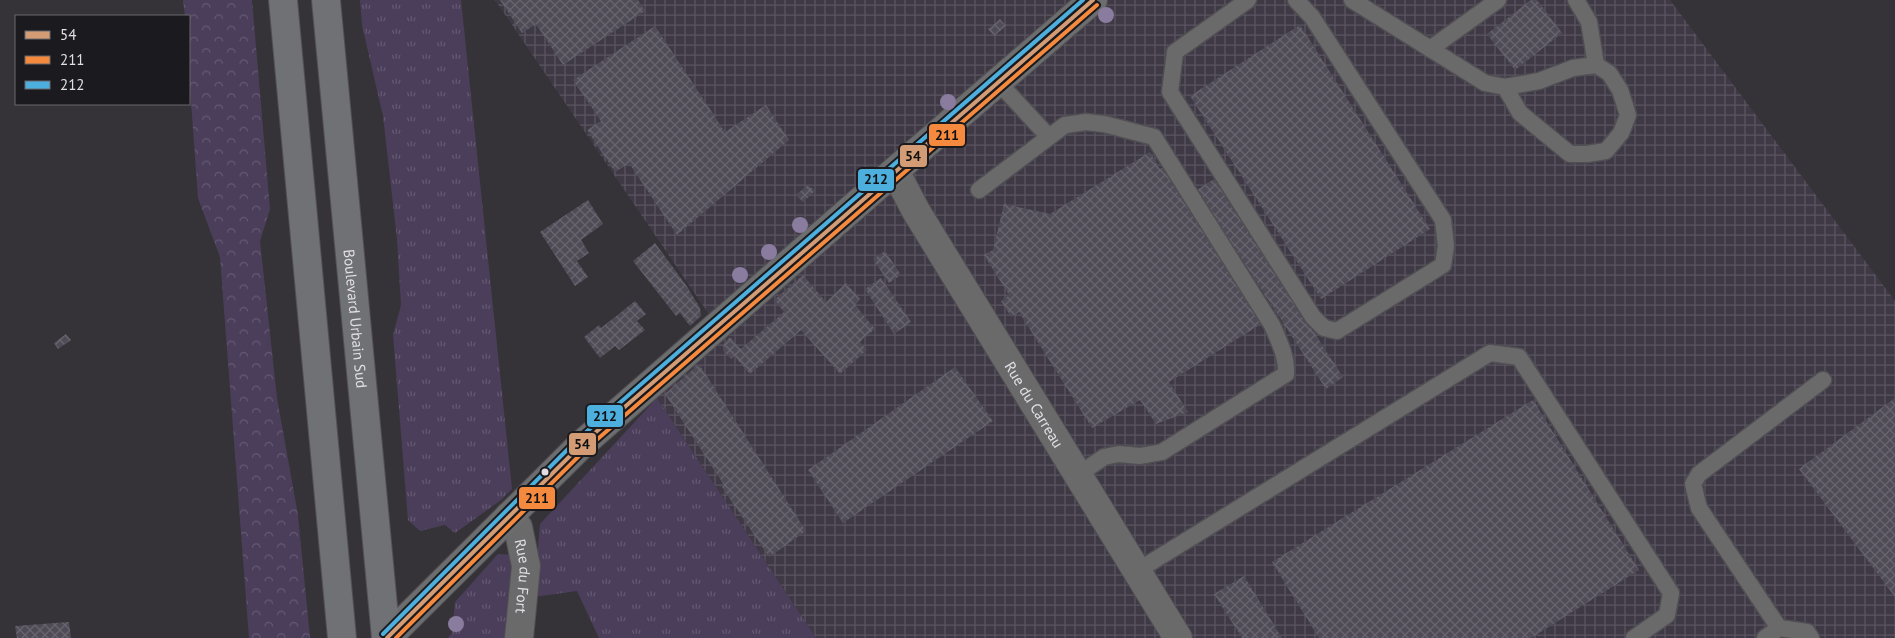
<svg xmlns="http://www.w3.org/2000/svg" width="1895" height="638" font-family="'PT Sans',sans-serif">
<defs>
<pattern id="industrial-grid" width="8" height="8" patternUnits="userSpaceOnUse" patternTransform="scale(1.25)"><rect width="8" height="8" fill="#3e3945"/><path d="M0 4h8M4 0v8" fill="none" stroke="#5a5560"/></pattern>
<pattern id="grass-tufts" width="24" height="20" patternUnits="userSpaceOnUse" patternTransform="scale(1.25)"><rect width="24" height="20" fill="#4b3e5b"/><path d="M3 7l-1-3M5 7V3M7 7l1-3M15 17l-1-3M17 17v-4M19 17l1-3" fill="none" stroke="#655972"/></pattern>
<pattern id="forest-crowns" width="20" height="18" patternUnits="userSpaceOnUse" patternTransform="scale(1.25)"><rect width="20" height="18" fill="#4b3e5b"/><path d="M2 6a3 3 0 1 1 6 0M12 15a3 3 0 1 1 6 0" fill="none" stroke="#655972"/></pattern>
<pattern id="building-cross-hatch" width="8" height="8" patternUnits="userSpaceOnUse" patternTransform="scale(1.25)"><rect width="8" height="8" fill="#504c57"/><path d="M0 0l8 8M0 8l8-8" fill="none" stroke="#69656f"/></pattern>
</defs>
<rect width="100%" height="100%" fill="#353338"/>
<path fill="url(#industrial-grid)" d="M495 0H1670L1895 301V638H816L657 398 725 338Z"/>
<g fill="url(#grass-tufts)">
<path d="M360 0H461L512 489 501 500 455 533 445 525 420 531 408 520 393 335 401 305 397 239 383 116 362 25Z"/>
<path d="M657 398 816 638H599L577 591 534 597 540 524Z"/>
<path d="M498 554 515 555 516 565 505 638H448L452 633 455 602Z"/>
</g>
<path fill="url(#forest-crowns)" d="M183 0H252L270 209 260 241 277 398 298 515 310 638H249L220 257 198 198 189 74V16H185Z"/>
<g fill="url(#building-cross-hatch)">
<path d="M500 0H638L645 11 563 65 536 24 522 33Z"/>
<path d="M1531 0H1537L1562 33 1515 70 1487 34Z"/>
<path d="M1000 19 1006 26 994 36 988 29Z"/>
<path d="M1300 25 1430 229 1321 299 1190 96Z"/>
<path d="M655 26 725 132 766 105 789 140 677 235 629 163 615 172 587 130 601 121 573 80Z"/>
<path d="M1150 152 1160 169 1164 167 1261 324 1169 382 1188 412 1156 424 1140 400 1092 428 1019 312 1011 317 1001 301 1009 295 984 255 993 250 1004 204 1050 214Z"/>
<path d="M1214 179 1343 377 1326 389 1197 190Z"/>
<path d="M808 185 815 191 803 202 796 195Z"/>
<path d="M588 200 603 224 581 240 589 253 577 261 588 277 575 286 540 232Z"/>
<path d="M655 243 686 285 700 308 701 316 690 326 680 313 676 316 633 261Z"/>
<path d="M885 251 901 275 889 283 873 259Z"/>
<path d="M803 275 826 302 846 283 860 299 855 305 875 329 860 342 867 350 840 374 801 330 750 374 734 356 731 359 723 350 724 343 730 337 741 349 784 312 774 300Z"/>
<path d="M881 278 911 322 894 334 865 289Z"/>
<path d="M635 301 646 314 637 321 645 330 619 350 615 346 600 358 584 337 599 325 601 328Z"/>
<path d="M66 334 71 340 58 349 54 343Z"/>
<path d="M699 364 806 531 769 557 722 487 724 485 665 394Z"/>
<path d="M955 367 993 421 843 523 808 470Z"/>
<path d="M1895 398V597L1799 469Z"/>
<path d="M1533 400 1639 570 1531 638H1319L1272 562Z"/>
<path d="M1244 576 1282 638H1242L1214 594Z"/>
<path d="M69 622 71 638H17L15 626Z"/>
</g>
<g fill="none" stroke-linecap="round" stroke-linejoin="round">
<g stroke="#514f53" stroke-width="19">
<g id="lane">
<path d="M1248 0 1175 52 1170 92 1313 317 1324 328 1337 331 1443 265 1446 246 1443 220 1312 17 1296 0"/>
<path d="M1352 0 1485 83 1505 87 1539 81 1573 68 1596 65 1609 73 1620 90 1628 115 1621 133 1606 151 1587 154H1570L1520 113 1505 87"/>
<path d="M1576 0 1589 22 1596 65"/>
<path d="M1430 49 1498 0"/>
<path d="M998 82 1049 137"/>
<path d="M979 190 1065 125 1086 122 1104 124 1154 137 1272 325C1279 341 1287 357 1286 374L1162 452 1140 456 1119 454 1104 457 1078 475"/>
<path d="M1137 571 1490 353 1519 357 1671 593 1667 615 1634 638"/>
<path d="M1779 628 1699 508 1693 484 1699 474 1823 380"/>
<path d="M1765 638 1779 628 1807 632 1811 638"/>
</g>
</g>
<g stroke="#514f53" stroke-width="30">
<g id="street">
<path id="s1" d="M895 171 916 211 1178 638"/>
<path id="s2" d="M509 516 518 527 526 566 519 638"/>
</g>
</g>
<g stroke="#514f53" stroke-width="30">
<path id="secondary" d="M387 638 581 445 912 156 1093 0"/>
</g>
<g stroke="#514f53" stroke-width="30">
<g id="highway">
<path d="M283 0 342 638"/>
<path id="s3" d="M326 0 386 638"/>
</g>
</g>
<use href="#lane" stroke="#6a6a6b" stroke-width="16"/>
<use href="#street" stroke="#6a6a6b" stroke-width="28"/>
<use href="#secondary" stroke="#6c6d6e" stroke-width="28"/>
<use href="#highway" stroke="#707174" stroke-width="28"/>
<g stroke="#1b1a1e" stroke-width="8">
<path id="bus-1" d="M387 638 581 445 1093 0"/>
</g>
<g stroke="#1b1a1e" stroke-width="8">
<path id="bus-2" d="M396 638 585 450 1097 5"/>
</g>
<g stroke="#1b1a1e" stroke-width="8">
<path id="bus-3" d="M383 634 577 440 1083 0"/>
</g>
<use href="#bus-1" stroke="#d39c74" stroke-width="4"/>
<use href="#bus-2" stroke="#f5893e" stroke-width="4"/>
<use href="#bus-3" stroke="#4cafde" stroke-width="4"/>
</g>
<g fill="#8a7c9f">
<circle cx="1106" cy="15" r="8"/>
<circle cx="948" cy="102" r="8"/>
<circle cx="800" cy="225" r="8"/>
<circle cx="769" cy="252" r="8"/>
<circle cx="740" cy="275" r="8"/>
<circle cx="456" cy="624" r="8"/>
</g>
<circle fill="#e1dfe4" stroke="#1b1a1e" stroke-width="2" cx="545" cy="472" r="4.5"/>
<g text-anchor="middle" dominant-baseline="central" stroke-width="4" stroke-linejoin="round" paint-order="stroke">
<g font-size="15" fill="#e1dfe4" stroke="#1b1a1e">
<text stroke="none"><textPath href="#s3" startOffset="320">Boulevard Urbain Sud</textPath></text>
<text stroke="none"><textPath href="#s1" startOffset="272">Rue du Carreau</textPath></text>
<text stroke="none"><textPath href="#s2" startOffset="64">Rue du Fort</textPath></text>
</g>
</g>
<g stroke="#1b1a1e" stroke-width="2">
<rect x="928" y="123" width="38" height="24" rx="5" fill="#f5893e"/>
<rect x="899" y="144" width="29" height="24" rx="5" fill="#d39c74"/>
<rect x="857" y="168" width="38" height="24" rx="5" fill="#4cafde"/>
<rect x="586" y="404" width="38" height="24" rx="5" fill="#4cafde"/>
<rect x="568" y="432" width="29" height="24" rx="5" fill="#d39c74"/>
<rect x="518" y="486" width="38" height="24" rx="5" fill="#f5893e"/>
</g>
<g font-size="14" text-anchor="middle" font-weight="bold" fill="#111">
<text x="947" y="140">211</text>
<text x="913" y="161">54</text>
<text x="876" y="184">212</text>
<text x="605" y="421">212</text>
<text x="582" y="449">54</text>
<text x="537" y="503">211</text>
</g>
<rect x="15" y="15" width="175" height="90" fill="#1b1a1e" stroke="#6a696d"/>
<rect x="25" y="31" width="25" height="8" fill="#d39c74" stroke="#6a696d"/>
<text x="60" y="40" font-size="15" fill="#e1dfe4">54</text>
<rect x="25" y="56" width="25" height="8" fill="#f5893e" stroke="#6a696d"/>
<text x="60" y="65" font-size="15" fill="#e1dfe4">211</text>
<rect x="25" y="81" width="25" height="8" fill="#4cafde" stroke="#6a696d"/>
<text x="60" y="90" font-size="15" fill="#e1dfe4">212</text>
</svg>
